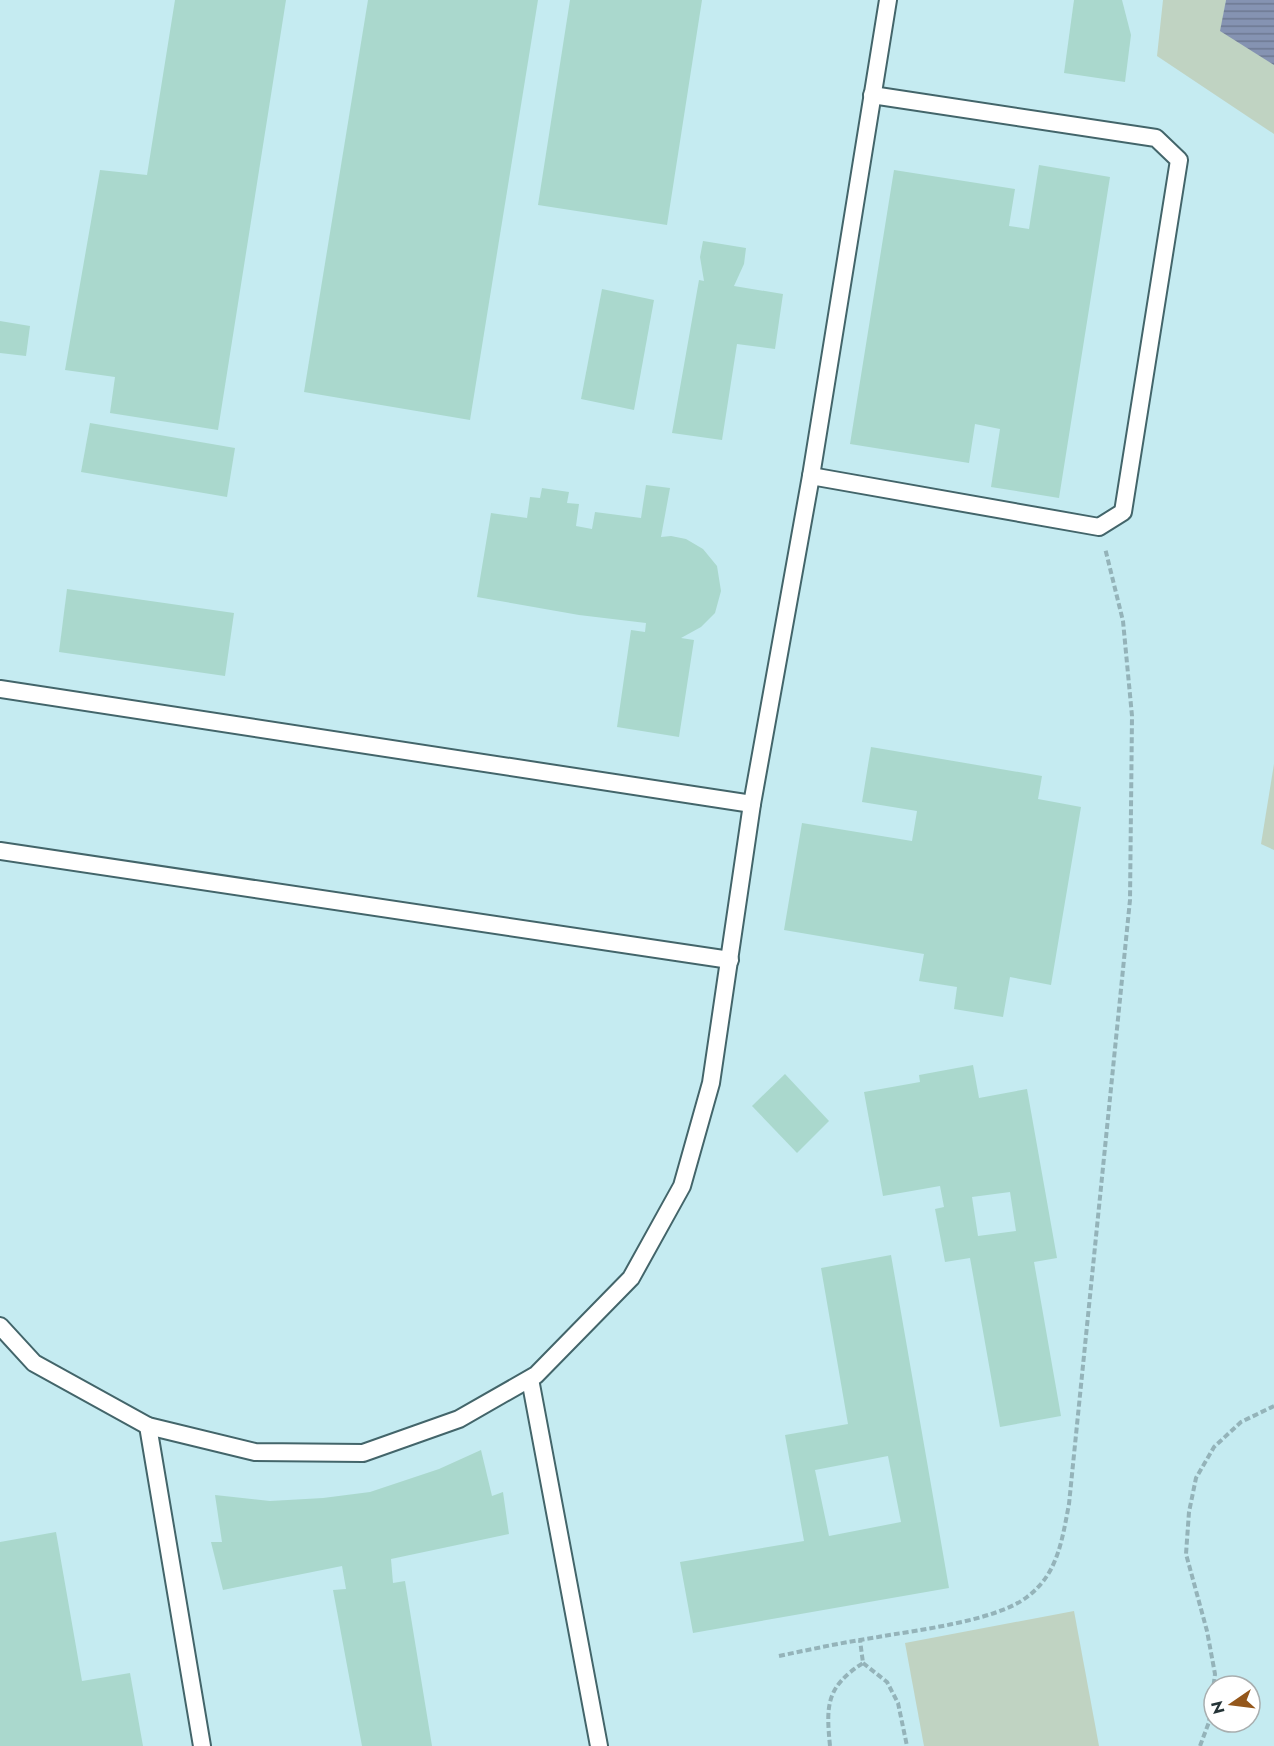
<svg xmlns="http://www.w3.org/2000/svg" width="1274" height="1746" viewBox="0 0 1274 1746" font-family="Jost,sans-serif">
<defs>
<pattern id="water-rules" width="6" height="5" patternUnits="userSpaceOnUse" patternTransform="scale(1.5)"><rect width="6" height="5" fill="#8593b2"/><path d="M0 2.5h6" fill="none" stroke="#6d7992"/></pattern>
</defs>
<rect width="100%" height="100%" fill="#c5ebf1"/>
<g fill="#c0d3c2">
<polygon points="1163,0 1226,0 1221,31 1274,50 1274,134 1157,56"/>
<polygon points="1274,764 1274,850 1261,844"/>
<polygon points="1074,1611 1099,1746 924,1746 905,1643"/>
</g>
<polygon fill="url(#water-rules)" points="1226,0 1274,0 1274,65 1220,31"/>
<g fill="#aad8cd" fill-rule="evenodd">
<polygon points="175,0 286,0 218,430 110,413 115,377 65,370 100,170 147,175"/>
<polygon points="368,0 538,0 470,420 304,392"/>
<polygon points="570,0 702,0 667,225 538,205"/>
<polygon points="1074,0 1122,0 1131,35 1125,82 1064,73"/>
<polygon points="1039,165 1110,177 1059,498 991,487 1000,429 975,424 969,463 850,444 894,170 1015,189 1009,226 1029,229"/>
<polygon points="703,241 746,248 744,264 734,286 783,294 775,349 737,344 722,440 672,433 699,280 704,281 700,257"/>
<polygon points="602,289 654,300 634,410 581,399"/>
<polygon points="0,321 30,326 26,356 0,353"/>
<polygon points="90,423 235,448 227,497 81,472"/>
<polygon points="646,485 670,488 661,537 671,536 686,539 703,549 717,566 721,591 715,613 701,627 681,638 694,640 679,737 617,727 631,630 645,632 646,623 579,615 477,597 491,513 527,518 530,497 540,498 542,488 569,492 567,503 579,504 576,526 592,529 595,512 641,518"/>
<polygon points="67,589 234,613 225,676 59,652"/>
<polygon points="871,747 1042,776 1038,799 1081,807 1051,985 1010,977 1003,1017 954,1009 957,987 919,981 924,954 784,930 802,823 912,841 917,811 862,802"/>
<path d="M973,1065l6,33 48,-9 30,169 -23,4 27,154 -61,11 -30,-169 -25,4 -10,-53 9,-2 -4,-21 -57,10 -19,-104 56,-10 -1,-7zM1010,1192l6,39 -38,5 -6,-39z"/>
<polygon points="785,1074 829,1121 797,1153 752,1106"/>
<path d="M891,1255l58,333 -256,45 -13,-71 124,-21 -19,-106 63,-11 -27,-156zM888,1456l13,66 -72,14 -14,-66z"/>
<polygon points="481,1450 492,1496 503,1492 509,1534 391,1559 393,1583 405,1581 432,1746 362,1746 333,1590 346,1589 342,1566 223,1590 211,1542 222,1542 215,1495 270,1501 323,1498 370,1492 439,1469"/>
<polygon points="56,1532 82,1681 130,1673 143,1746 0,1746 0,1542"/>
</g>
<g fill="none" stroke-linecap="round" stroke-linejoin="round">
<defs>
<g id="lane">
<polyline points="811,476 1099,527 1123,512 1179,160 1156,138 872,95"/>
<polyline points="0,689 752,804"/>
<polyline points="0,851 730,960"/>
<polyline points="0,1326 34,1363 148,1426 255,1452 363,1453 459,1419 536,1375 631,1278 682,1186 711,1083 752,804 811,476 888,0"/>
<polyline points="530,1379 599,1746"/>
<polyline points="148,1426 202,1746"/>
</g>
</defs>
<use href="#lane" stroke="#43656a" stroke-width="20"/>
<g stroke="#94b3b9" stroke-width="4" stroke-dasharray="6 3" stroke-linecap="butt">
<path d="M779,1656c33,-7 66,-14 99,-19 39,-7 118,-16 149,-40 31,-23 35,-57 42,-93l61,-604 2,-184 -9,-95 -18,-73"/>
<polyline points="863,1663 887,1682 898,1703 907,1746"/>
<path d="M830,1746c-4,-41 -4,-59 33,-83l-3,-23"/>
<polyline points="1200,1746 1209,1722 1215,1674 1207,1631 1186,1554 1189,1512 1196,1478 1214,1447 1241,1422 1274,1406"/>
</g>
<use href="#lane" stroke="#fff" stroke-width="16"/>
</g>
<g transform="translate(1232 1704) rotate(256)"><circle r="28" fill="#ffffff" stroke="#a8aeaf" stroke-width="1.5"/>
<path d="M0-4.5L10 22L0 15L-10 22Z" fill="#94571b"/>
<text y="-9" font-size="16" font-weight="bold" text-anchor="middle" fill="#253437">N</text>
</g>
</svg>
